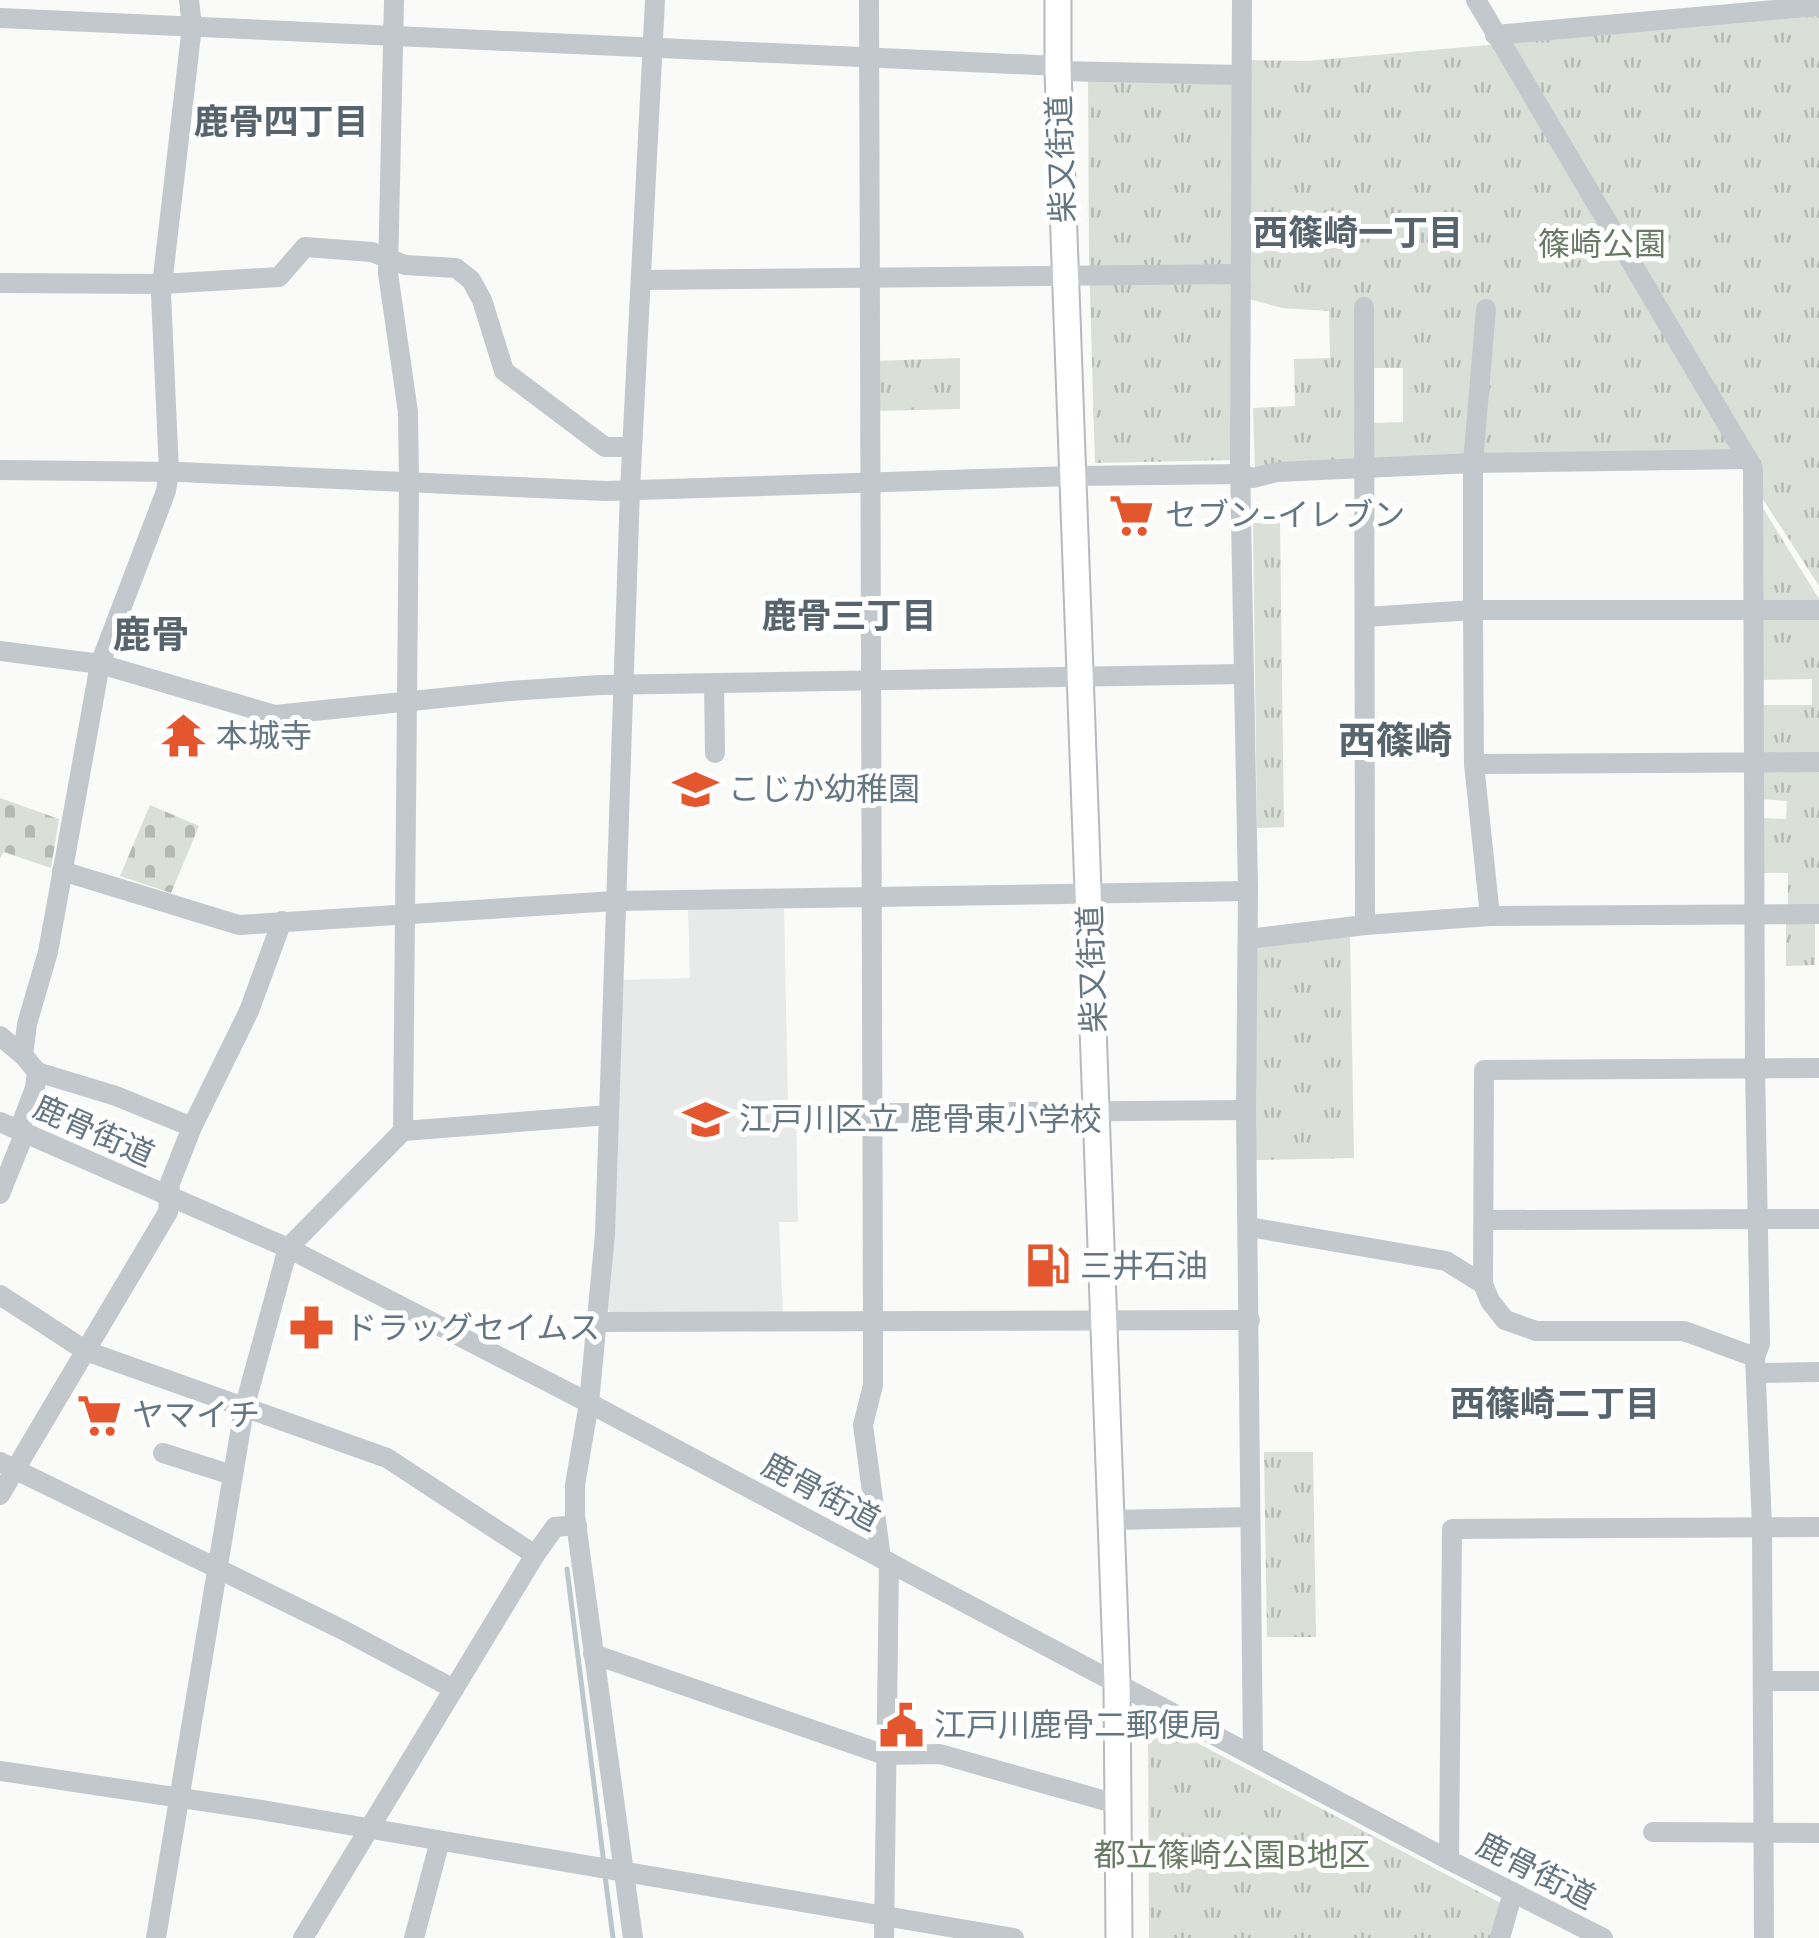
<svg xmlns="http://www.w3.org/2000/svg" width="1819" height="1938" viewBox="0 0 1819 1938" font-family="'Work Sans','Noto Sans JP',sans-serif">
<defs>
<pattern id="grass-tufts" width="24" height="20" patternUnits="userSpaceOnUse" patternTransform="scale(2.5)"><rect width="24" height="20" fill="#dadfd7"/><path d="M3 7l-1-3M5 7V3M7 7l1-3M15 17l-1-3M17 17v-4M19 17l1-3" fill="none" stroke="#b4b9b4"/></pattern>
<pattern id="cemetery-stones" width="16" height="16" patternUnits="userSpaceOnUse" patternTransform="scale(2.5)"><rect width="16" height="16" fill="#dadfd7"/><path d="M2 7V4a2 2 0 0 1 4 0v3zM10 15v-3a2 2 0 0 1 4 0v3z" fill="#b4b9b4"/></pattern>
</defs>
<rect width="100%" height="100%" fill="#fafaf8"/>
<polygon fill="#e8e9e9" points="688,909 784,909 788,1106 796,1109 798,1222 779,1222 783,1314 612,1314 607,1308 621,980 690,978"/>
<g fill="url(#grass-tufts)">
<polygon points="1819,16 1819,586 1733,453 1372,459 1372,423 1403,422 1403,368 1372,368 1372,301 1357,301 1358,460 1255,471 1253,408 1295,406 1294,359 1330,358 1329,311 1282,308 1246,298 1231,460 1095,463 1089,258 1088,81 1247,80 1247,60 1307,61"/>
<polygon points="960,358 960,409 874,411 874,361"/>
<polygon points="1758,500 1819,599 1819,909 1788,909 1788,873 1760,873 1760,818 1786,819 1787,801 1760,799 1759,705 1812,705 1812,679 1759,680"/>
<polygon points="1253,523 1280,523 1284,827 1257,828"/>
<polygon points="1786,922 1815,922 1815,965 1786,966"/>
<polygon points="1350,933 1354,1158 1256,1160 1252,939"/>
<polygon points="1264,1452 1313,1452 1316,1637 1267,1637"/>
<polygon points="1148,1717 1506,1906 1496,1938 1149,1938"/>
</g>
<g fill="url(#cemetery-stones)">
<polygon points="0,798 59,819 51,868 4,852 0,858"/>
<polygon points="150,805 199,826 171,893 120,876"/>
</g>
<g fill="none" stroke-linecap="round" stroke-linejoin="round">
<g stroke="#bbc7cb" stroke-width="5">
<polyline points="567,1569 604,1864"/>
<polyline points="605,1875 613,1938"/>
</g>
<defs>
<polyline id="major" points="1058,0 1058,71 1117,1683 1119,1938"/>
</defs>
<use href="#major" stroke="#b5babe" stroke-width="29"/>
<g stroke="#c3c8cc" stroke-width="20">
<polyline points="869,0 873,1322 873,1385 863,1425 881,1558"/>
<polyline points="1242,0 1240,463 1248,891 1246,1110 1253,1754"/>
<polyline points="1476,0 1753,468 1755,1068 1760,1344 1755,1357 1762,1527 1764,1938"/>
<polyline points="0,18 1058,66"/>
<polyline points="1495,35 1819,6"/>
<polyline points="1058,71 1242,75"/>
<polyline points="641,280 1240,274"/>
<polyline points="0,283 162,284 279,277 305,247 372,252 405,265 456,268 471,280 482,300 504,371 605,447 632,447"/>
<polyline points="1364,307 1365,925"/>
<polyline points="1486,309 1473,463 1473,610 1474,764 1490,916"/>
<polyline points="0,470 180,472 606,491 1074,476 1241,474 1253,478 1277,472 1473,463 1748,459"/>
<polyline points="1366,617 1473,610 1819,610"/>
<polyline points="0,651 100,664 275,715 510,691 600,685 1242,674"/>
<polyline points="714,684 715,753"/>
<polyline points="1474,764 1819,762"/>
<polyline points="62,871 239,925 615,901 1248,891"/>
<polyline points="1248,939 1365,925 1490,916 1819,914"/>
<polyline points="0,1036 23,1055"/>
<polyline points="37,1072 116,1096 192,1127"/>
<polyline points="800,1114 1246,1110"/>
<polyline points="0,1122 288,1248 589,1403 1449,1860 1603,1938"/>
<polyline points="19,1130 35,1088 37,1072 23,1055 27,1024 48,952 100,664 166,491 169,472 161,294 192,26 189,0"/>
<polyline points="403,1131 609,1115"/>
<polyline points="0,1194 25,1132"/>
<polyline points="1484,1220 1819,1219"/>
<polyline points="1249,1227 1446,1261 1483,1284 1490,1301 1505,1320 1536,1331 1684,1331 1755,1357"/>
<polyline points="1483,1284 1484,1070 1819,1068"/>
<polyline points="0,1295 86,1351 387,1458 535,1555"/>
<polyline points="598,1322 1250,1320"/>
<polyline points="1757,1373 1819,1372"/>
<polyline points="163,1453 232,1475"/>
<polyline points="0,1462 343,1630 454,1689"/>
<polyline points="0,1495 168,1212 170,1183 192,1127 249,1011 282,921"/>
<polyline points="1111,1520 1250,1517"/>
<polyline points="593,1654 885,1755 940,1754 1120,1805"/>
<polyline points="1764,1681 1819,1681"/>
<polyline points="0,1771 255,1809 1014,1938"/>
<polyline points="1653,1832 1819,1833"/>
<polyline points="1449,1860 1452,1529 1819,1527"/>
<polyline points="156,1938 244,1409 288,1248 403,1131 409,485 408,412 388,273 394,0"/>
<polyline points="303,1938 535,1555 555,1527 577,1525"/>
<polyline points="414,1938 440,1841"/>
<polyline points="633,1938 575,1516 575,1485 589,1403 605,1234 630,490 655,0"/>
<polyline points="884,1938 889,1562"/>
<polyline points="1500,1938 1513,1892"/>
</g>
<use href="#major" stroke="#fff" stroke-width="25"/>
</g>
<defs>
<symbol id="supermarket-bare" viewBox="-9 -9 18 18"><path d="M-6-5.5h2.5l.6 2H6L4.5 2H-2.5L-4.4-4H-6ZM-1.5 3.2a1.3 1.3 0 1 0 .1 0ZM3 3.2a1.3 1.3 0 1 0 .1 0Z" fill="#e4572e" stroke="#fff" stroke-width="2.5" paint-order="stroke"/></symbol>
<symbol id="temple-bare" viewBox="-9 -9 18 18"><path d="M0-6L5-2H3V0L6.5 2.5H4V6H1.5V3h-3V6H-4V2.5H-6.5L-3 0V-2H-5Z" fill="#e4572e" stroke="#fff" stroke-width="2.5" paint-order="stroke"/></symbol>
<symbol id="school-bare" viewBox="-9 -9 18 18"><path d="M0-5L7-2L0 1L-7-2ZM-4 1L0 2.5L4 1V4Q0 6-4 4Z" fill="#e4572e" stroke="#fff" stroke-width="2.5" paint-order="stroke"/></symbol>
<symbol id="fuel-bare" viewBox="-9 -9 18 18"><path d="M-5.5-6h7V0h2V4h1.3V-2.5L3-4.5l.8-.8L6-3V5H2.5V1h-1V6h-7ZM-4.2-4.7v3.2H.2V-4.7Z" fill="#e4572e" stroke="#fff" stroke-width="2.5" paint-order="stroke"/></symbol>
<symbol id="pharmacy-bare" viewBox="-9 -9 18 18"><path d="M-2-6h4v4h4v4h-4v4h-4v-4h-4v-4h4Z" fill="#e4572e" stroke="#fff" stroke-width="2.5" paint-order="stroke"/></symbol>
<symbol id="civic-bare" viewBox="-9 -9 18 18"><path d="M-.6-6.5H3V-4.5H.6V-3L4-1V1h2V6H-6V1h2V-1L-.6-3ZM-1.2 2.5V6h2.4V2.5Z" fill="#e4572e" stroke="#fff" stroke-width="2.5" paint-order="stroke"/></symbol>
</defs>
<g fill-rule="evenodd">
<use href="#supermarket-bare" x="1100" y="484" width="63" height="63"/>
<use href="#temple-bare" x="152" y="704" width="63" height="63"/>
<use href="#school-bare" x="664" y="758" width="63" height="63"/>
<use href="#school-bare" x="674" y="1088" width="63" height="63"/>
<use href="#fuel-bare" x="1016" y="1234" width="63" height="63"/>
<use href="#pharmacy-bare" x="280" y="1296" width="63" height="63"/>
<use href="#supermarket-bare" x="68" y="1384" width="63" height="63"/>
<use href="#civic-bare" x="870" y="1694" width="63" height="63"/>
</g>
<g text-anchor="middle" stroke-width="10" stroke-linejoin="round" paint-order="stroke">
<g font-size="32" fill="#657683" stroke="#fff">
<text transform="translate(1061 159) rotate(-92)" y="11">柴又街道</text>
<text transform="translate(1092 969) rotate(-92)" y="11">柴又街道</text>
<text transform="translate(94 1131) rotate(24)" y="11">鹿骨街道</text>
<text transform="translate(821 1492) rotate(28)" y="11">鹿骨街道</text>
<text transform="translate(1536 1871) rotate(27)" y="11">鹿骨街道</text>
</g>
<g font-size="32" fill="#687a64" stroke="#fff">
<text x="1602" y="255">篠崎公園</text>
<text x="1232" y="1866">都立篠崎公園B地区</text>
</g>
<g font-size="32" fill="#657683" stroke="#fff" text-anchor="start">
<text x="1165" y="526">セブン-イレブン</text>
<text x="216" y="747">本城寺</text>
<text x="728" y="800">こじか幼稚園</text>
<text x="739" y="1130">江戸川区立 鹿骨東小学校</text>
<text x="1080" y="1277">三井石油</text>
<text x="345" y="1339">ドラッグセイムス</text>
<text x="132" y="1426">ヤマイチ</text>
<text x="934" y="1736">江戸川鹿骨二郵便局</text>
</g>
<g font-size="35" font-weight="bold" fill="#57646e" stroke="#fff">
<text x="281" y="134">鹿骨四丁目</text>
<text x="1358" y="245">西篠崎一丁目</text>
<text x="849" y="628">鹿骨三丁目</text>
<text x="1555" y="1416">西篠崎二丁目</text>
</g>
<g font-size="38" font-weight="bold" fill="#57646e" stroke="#fff">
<text x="151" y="648">鹿骨</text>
<text x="1395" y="754">西篠崎</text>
</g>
</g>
</svg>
